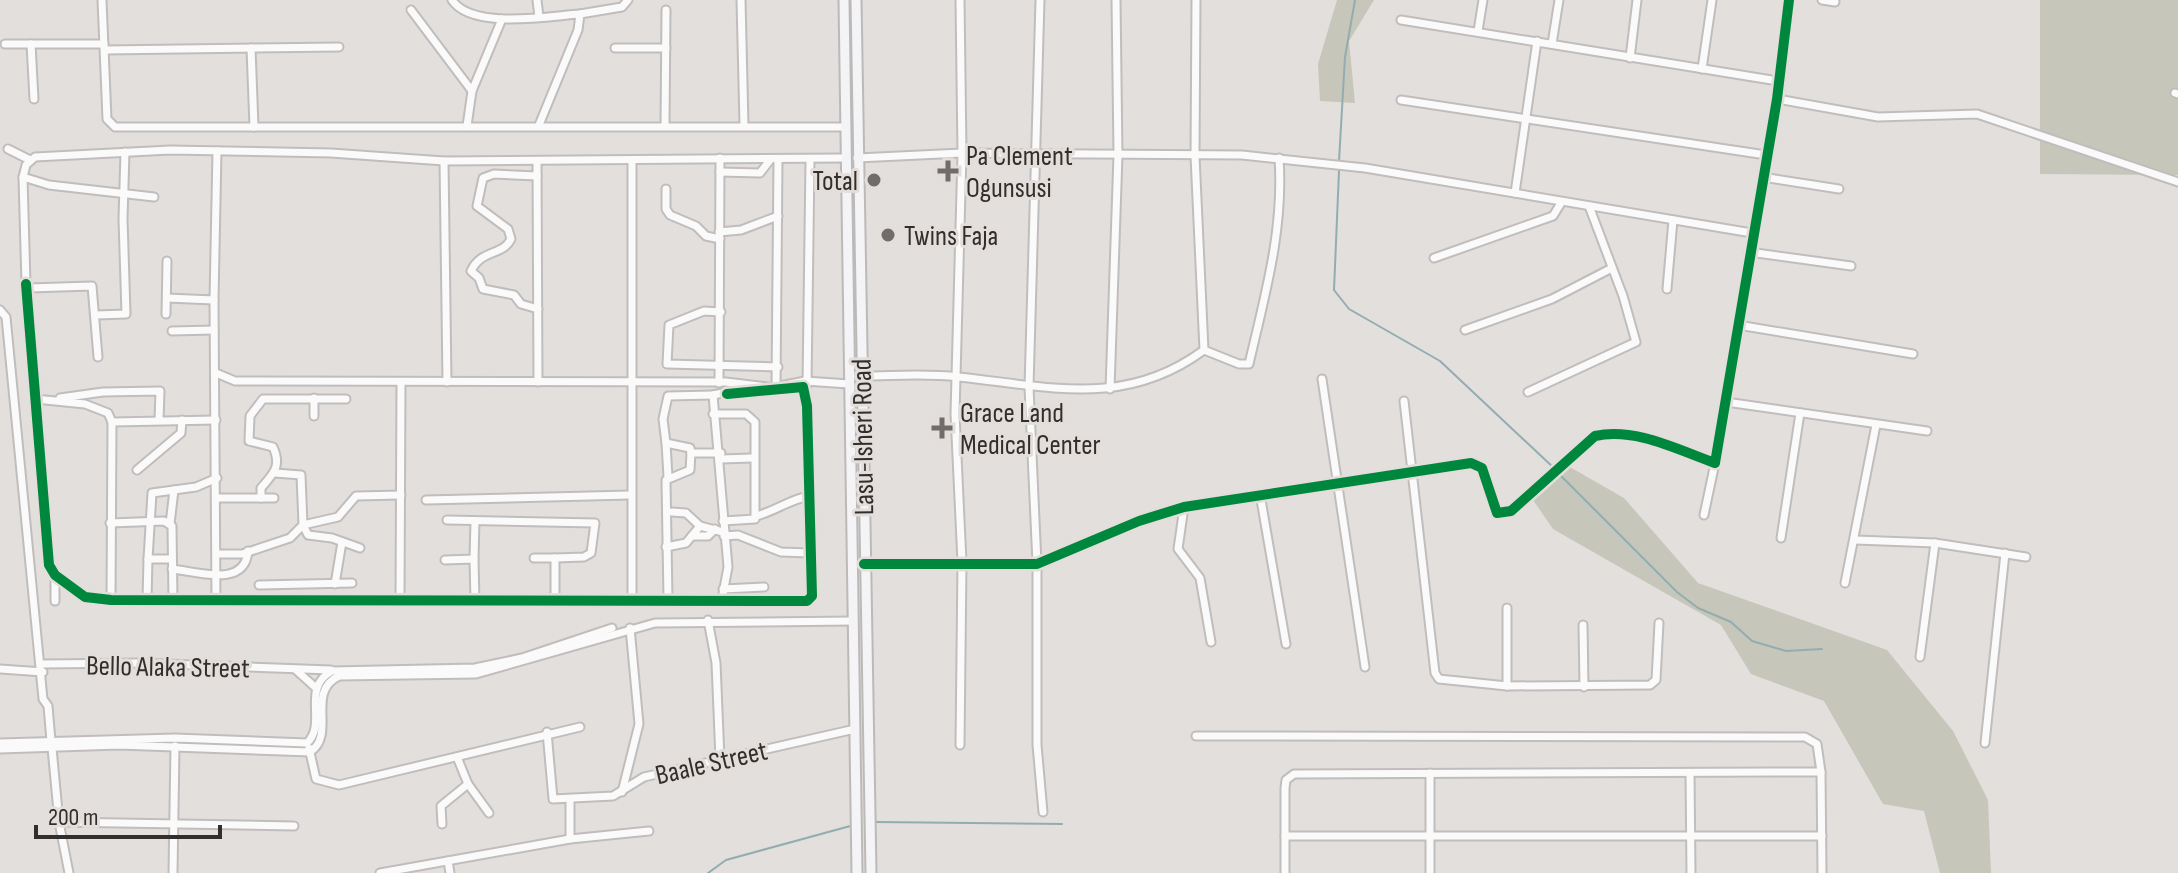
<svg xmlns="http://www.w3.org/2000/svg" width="2178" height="873" viewBox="0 0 2178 873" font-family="'Sofia Sans Condensed',sans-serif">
<rect width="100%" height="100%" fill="#e2dfdd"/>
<g fill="#c6c6ba">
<polygon points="1337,0 1374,0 1349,41 1355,103 1320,101 1318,64"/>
<polygon points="2040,0 2178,0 2178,175 2040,174"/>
<polygon points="1561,462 1624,498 1698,583 1887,650 1953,731 1988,800 1991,873 1940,873 1924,811 1883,804 1824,701 1751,674 1721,625 1553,529 1531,497"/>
</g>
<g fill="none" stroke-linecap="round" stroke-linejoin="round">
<g stroke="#92adb0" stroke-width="2">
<polyline points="1339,161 1345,57 1355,0"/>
<polyline points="1339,171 1334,290 1349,309 1440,361 1555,469"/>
<polyline points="1559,474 1677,592 1698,608 1731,622 1752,641 1786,651 1822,649"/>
<polyline points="876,822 1062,824"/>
<polyline points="708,873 726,860 854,825"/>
</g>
<defs>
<g id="minor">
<polyline points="102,0 107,119 115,127 845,127"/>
<path d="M452,0c20,30 96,16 128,14"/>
<polyline points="537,0 539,17"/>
<polyline points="741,0 744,125"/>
<polyline points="960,0 962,153 955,414 962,562 960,745"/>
<polyline points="1040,0 1029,387 1037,564 1037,745 1043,812"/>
<polyline points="1822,0 1835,2"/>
<polyline points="411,10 472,91"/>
<polyline points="1401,20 1778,81"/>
<polyline points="1478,31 1483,0"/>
<polyline points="5,44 104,44"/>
<polyline points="31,44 34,99"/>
<polyline points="1552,44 1559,0"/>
<polyline points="251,48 254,127"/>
<polyline points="615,48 666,48"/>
<polyline points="105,50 339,47"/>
<polyline points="1630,58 1637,0"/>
<polyline points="1702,69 1712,0"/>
<polyline points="2175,93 2178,94"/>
<polyline points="1777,99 1878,117 1977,114 2178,182"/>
<polyline points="1401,100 1766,155"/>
<polyline points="539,125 578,30 580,14 622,7 628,0"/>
<polyline points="665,125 666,10"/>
<polyline points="467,126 472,91 502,19"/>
<polyline points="8,149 30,160"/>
<polyline points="857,158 962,153 1242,155 1365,168 1752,233"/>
<polyline points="632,160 632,602"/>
<polyline points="444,161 447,382"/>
<polyline points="537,161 538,382"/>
<polyline points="720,172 760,173 770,160"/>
<path d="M537,176l-43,-2 -11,4 -6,28 31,23 3,10c-8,17 -30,10 -40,32l8,7 4,11 31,6 7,9 17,5"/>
<polyline points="23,177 49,185 154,197"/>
<polyline points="1762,177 1839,189"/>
<polyline points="666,189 666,209 670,215 696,226 706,236 720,239"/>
<polyline points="1515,193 1537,41"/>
<polyline points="719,232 741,230 778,216"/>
<polyline points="1749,252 1851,266"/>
<polyline points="1434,258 1553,216 1561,203"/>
<polyline points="26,284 49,565 55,575 85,597 111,600 807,601 812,596 807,406 803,387 727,394"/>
<polyline points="1667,289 1673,220"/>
<polyline points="167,298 214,300"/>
<polyline points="0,310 6,317 43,699 48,706 51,741"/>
<polyline points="721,312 704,311 669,325 667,364 778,367"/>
<polyline points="166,314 167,261"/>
<polyline points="96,315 126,314 123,219 125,152"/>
<polyline points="1738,325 1913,354"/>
<polyline points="1465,330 1552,299 1612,268"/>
<polyline points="172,331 214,330"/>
<path d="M1204,350l35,14h10c16,-69 35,-135 30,-206"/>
<polyline points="98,357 92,286 29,288 26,284 23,177 26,165 35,157 170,150 331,153 444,161 845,158"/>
<polyline points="216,373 235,381 726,382 768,387"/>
<path d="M861,376c32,0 65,-3 97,1 91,9 166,32 246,-27l-9,-194 1,-156"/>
<polyline points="1322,379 1365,667"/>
<polyline points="719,383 720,158"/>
<polyline points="807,385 810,160"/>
<polyline points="780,386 805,381 849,384"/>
<polyline points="776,387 778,160"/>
<polyline points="1110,389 1118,155 1116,0"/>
<polyline points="1528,392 1636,342 1623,296 1589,206"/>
<polyline points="60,398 103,392 160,391 159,420"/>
<polyline points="314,398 314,416"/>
<polyline points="35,399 85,404 108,413 112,422 216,420"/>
<polyline points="1404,401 1435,673 1439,679 1507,686 1650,685 1656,680 1659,623"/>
<polyline points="1726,402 1927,431"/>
<polyline points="713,414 746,414 755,422 755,519 723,521"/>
<polyline points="666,443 668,477"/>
<polyline points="691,453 690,448 666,443 663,419 668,396 713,395"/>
<polyline points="721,459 752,458"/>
<polyline points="137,470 181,433 182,420"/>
<polyline points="275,473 301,475 303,525 308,535 332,538 360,548"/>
<polyline points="1260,494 1286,644"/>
<polyline points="218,498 274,498"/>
<path d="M261,498v-10c12,-14 21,-21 12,-41l-24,-6 1,-25 13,-17h83"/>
<polyline points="426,500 630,495"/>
<polyline points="1184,507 1178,549 1200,578 1211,642"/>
<polyline points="672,512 686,513 700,526"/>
<polyline points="1704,515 1715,463"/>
<path d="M756,516c20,-5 32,-16 53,-20"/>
<polyline points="447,520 595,523 591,553 584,557 555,558"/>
<polyline points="110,523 164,521 172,526 173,601"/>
<polyline points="170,524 174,490"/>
<polyline points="692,536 708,536 715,529"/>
<polyline points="724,536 738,535 781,552 809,553"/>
<polyline points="1781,538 1800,413"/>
<polyline points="1856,540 1935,543 2026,557"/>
<polyline points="666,547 686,543 700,526 723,532"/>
<polyline points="217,554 242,554 290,538 303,525 338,517 356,496 401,495"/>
<polyline points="534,558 555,558 555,600"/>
<polyline points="148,559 152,493 196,487 217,478"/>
<polyline points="474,559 475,521"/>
<polyline points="445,560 474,559 475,601"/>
<path d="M864,564h173l102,-43 45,-14 287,-44 11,5 15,45 14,-2 84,-75c40,-9 83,14 120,27l62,-364 12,-99"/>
<path d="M172,569c27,3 73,19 76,-18"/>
<polyline points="1845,583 1876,425"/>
<polyline points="335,584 342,542"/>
<polyline points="259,585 352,583"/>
<polyline points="723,589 764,587"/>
<polyline points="722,599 728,567 713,395 727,392"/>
<polyline points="111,600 112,422"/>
<polyline points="147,600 148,559 172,559"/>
<polyline points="668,600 666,480 690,470 691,453 721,453"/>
<polyline points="55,601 55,575"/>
<polyline points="216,601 214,300 217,151"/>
<polyline points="400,601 401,382"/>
<polyline points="1507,608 1507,686"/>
<polyline points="708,620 716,663 720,759"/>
<polyline points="1583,625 1584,687"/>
<polyline points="1920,657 1935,543"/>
<polyline points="42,664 138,663 331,670"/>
<polyline points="0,669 43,672"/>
<polyline points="296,670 316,688"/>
<polyline points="547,732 553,799 613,796 644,777 855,729"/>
<polyline points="1196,736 1805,737 1817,744 1821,772"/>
<path d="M0,743l175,-5 132,5c21,-20 -7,-55 25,-72l143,-3 47,-10 90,-30"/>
<polyline points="1985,743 2005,553"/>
<polyline points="52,748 59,822 69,873"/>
<polyline points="309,748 316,779 339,785 580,727"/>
<path d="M0,749l119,-4 191,7c27,-17 -5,-60 29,-76l137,-2 179,-51 198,-2"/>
<polyline points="1690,773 1691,873"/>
<polyline points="468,784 489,813"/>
<polyline points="622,792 639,724 630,628"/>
<polyline points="59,822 294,826"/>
<polyline points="442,824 441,806 468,784 457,757"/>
<polyline points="1285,836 1822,836"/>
<polyline points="570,839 570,801"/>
<polyline points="448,861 450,873"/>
<polyline points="173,873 175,746"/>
<polyline points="380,873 570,839 649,831"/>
<polyline points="1285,873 1285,788 1286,780 1294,774 1775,772 1821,772 1822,873"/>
<polyline points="1430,873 1430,773"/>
</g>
<g id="major">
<polyline points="844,0 857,873"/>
<polyline points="856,0 871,873"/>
</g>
</defs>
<use href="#minor" stroke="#c0bdbc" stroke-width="11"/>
<use href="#major" stroke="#bcbab9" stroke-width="13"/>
<use href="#minor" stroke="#fbfafa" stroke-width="7"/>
<use href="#major" stroke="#f4f3f6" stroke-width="9"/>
<defs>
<g id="cycleway">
<polyline points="26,284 49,565 55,575 85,597 111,600 807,601 812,596 807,406 803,387 727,394"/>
<path d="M864,564h173l102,-43 45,-14 287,-44 11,5 15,45 14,-2 84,-75c40,-9 83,14 120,27l62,-364 12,-99"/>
</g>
</defs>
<use href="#cycleway" stroke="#e4dedb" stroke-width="15"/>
<use href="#cycleway" stroke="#00873e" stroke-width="10"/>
</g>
<g fill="#6f6c6b" stroke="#e4dedb" stroke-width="3">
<path d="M944 159h8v8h8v8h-8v8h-8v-8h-8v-8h8z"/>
<circle cx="874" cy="180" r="8"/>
<circle cx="888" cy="235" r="8"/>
<path d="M938 416h8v8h8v8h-8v8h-8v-8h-8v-8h8z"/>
</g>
<g text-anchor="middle" stroke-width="6" stroke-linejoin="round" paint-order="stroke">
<g font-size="28" fill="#312e2d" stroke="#e4dedb" text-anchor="start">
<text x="966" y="165">Pa Clement<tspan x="966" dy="32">Ogunsusi</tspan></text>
<text x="858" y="190" text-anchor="end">Total</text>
<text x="904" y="245">Twins Faja</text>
<text x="960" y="422">Grace Land<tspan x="960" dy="32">Medical Center</tspan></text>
</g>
<g font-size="28" fill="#312e2d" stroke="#e4dedb">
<text transform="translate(862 437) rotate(-91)" y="10">Lasu-Isheri Road</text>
<text transform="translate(168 666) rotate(1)" y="10">Bello Alaka Street</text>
<text transform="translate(711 762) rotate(-13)" y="10">Baale Street</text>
</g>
</g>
<path d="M36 825v12h184v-12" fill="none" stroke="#312e2d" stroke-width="4"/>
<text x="48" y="825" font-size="24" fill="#312e2d" stroke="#e4dedb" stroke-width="6" paint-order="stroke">200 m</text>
</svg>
